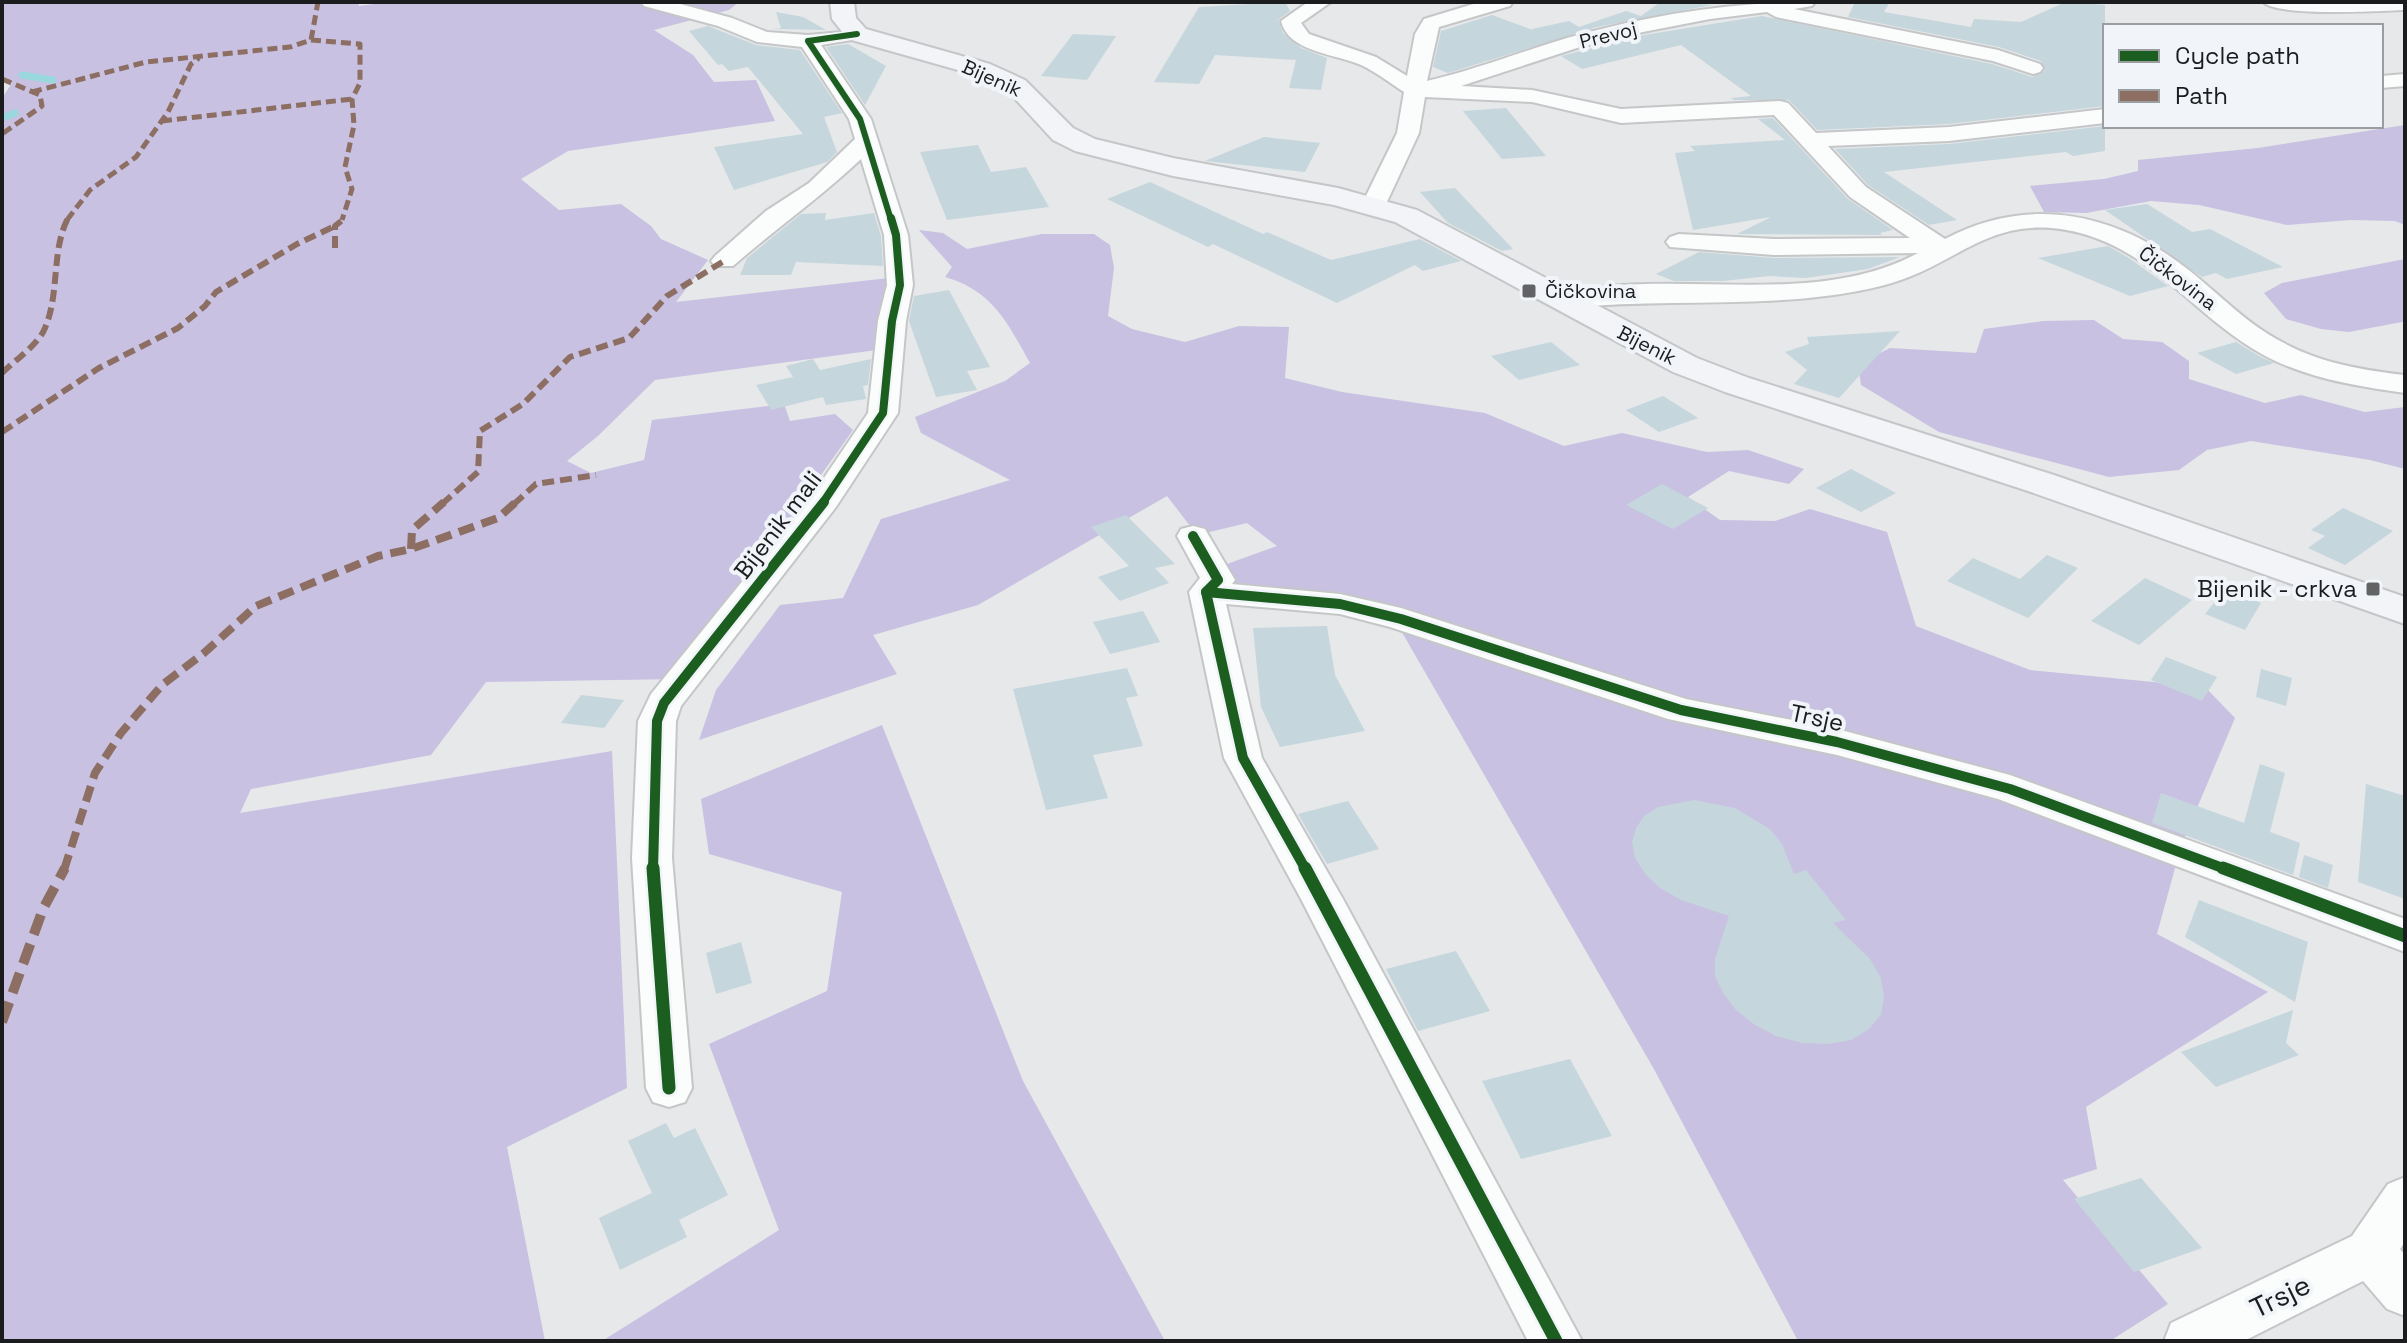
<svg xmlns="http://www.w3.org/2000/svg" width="2407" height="1343" viewBox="0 0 2407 1343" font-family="'Space Grotesk',sans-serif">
<rect width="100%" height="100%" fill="#e6e8ea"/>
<g fill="#c8c1e2">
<polygon points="2,2 358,2 359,6 389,2 739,2 729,10 654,30 693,55 714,82 756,80 775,121 568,151 521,179 559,210 621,204 651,226 661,239 708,260 676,302 898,277 884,349 655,380 598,436 567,461 591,473 644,460 652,420 784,404 790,421 835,414 853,430 676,679 486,682 431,755 251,789 240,813 612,751 627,1088 507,1147 545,1341 2,1341 2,98 12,83 2,82"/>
<polygon points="2405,125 2405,225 2395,221 2351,220 2287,225 2199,205 2151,201 2086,213 2044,212 2030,186 2104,179 2138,171 2138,160 2258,148"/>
<path d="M919,230l24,3 24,16 75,-15h52l16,11 4,23 -6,48 24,13 53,13 54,-16 50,1 -4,51 57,14 143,21 79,33 58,-13 85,19 41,-2 56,19 -15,15 -60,-13 -41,26 32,23 55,1 35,-12 77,23 29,94 114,44 175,17 30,31 -54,128 -24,88 111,58 -182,115 11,62 -34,11 105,124 -58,37h-312l-143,-270 -267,-463 -155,-17 -6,-27 50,-18 -30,-23 -50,12 -30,-39 -189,109 -105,30 24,39 -198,66 17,-50 64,-85 63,-7 38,-79 129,-39 -89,-47 -6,-16 90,-36 25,-18c-23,-41 -37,-72 -85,-86l7,-10z"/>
<polygon points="2405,259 2405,321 2402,322 2349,332 2321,329 2286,319 2264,293 2282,283"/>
<polygon points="2094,320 2123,339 2162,342 2189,361 2189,379 2265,403 2301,395 2365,412 2405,407 2405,469 2370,460 2251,441 2207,450 2179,470 2109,477 1939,432 1861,385 1858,364 1890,348 1976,353 1984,329 2044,321"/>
<polygon points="882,725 1023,1081 1165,1341 602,1341 779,1230 709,1044 827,991 842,892 709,854 701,799"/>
</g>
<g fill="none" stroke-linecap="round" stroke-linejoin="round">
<g stroke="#99d8dd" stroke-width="7">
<polyline points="22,75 53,80"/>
<polyline points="2,118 15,113"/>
</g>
</g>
<g fill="#c6d6dd">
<polygon points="1285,2 1290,11 1278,20 1283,33 1301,48 1327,58 1321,90 1289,88 1296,60 1215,55 1199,84 1154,82 1199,7"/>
<polygon points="1673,2 1712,5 1597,27 1448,73 1433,67 1441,31 1492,15 1533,30 1532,29 1569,21 1579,27 1626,11 1641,16 1659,3"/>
<polygon points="1855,2 1890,2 1884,12 1971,27 1974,19 2021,22 2066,2 2105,5 2105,106 1949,124 1817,130 1789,100 1734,100 1731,98 1751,96 1681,45 1582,69 1561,56 1644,35 1762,16 1992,64 2032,77 2045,70 2041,61 1999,47 1848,17"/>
<polygon points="776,12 803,17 826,30 773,29 781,28"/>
<polygon points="708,26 756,45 800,50 842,113 824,117 837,152 827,162 734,190 714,147 803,134 748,67 729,71 722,64 718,65 689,31"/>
<polygon points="1073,34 1116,36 1087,80 1041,76"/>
<polygon points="848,44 886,66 865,105 826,47"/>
<polygon points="1506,108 1546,156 1502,159 1463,111"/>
<polygon points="1773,118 1848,199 1893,230 1880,233 1882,235 1737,234 1771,217 1693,230 1675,153 1695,151 1690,146 1785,140 1758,119"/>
<polygon points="2105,126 2105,151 2073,156 2066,152 1884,172 1957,220 1929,225 1868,185 1835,149 1949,144"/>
<polygon points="1264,137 1320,143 1305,172 1205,161"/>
<polygon points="978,145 991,172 1026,167 1049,207 947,220 920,152"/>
<polygon points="1150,182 1263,234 1267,232 1331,260 1420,239 1461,261 1423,271 1415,265 1337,303 1213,244 1208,247 1107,199"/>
<polygon points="1455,188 1513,249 1502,251 1448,223 1420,192"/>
<polygon points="2147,204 2192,232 2210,229 2283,267 2227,279 2216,273 2202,277 2105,210"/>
<polygon points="826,213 825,220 874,213 881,236 883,266 796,262 791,275 740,275 747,258 801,214"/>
<polygon points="2108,246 2129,258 2168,286 2130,296 2038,258"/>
<polygon points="1699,252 1774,258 1900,257 1868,269 1806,278 1769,276 1723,281 1674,281 1656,274"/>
<polygon points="949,290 990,367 967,371 977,390 936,397 909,321 914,296"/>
<polygon points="1900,331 1839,398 1794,384 1807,370 1785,352 1809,344 1807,337"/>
<polygon points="1551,342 1580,365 1519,380 1491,356"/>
<polygon points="2236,342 2259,356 2274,363 2236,374 2197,353"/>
<polygon points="813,359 820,370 871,359 868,385 863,386 866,399 826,405 823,397 771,410 756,385 793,377 786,366"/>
<polygon points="1663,396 1698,418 1659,432 1626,410"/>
<polygon points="1851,469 1896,493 1861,512 1816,488"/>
<polygon points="1662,484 1708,508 1673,529 1626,505"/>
<polygon points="2343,508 2393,531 2345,565 2308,548 2325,536 2311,530"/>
<polygon points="1126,515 1175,564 1155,568 1169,583 1120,601 1098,577 1129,566 1091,527"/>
<polygon points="2047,555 2078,568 2028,618 1947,581 1973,558 2020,579"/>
<polygon points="2145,578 2192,600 2139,645 2091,621"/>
<polygon points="2226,588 2261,603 2245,630 2205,614"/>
<polygon points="1143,611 1160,642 1110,654 1093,622"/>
<polygon points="1327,626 1335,675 1365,731 1280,747 1261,707 1253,628"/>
<polygon points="2166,657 2217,677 2202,701 2151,680"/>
<polygon points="1127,668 1138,696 1126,698 1143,746 1093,755 1108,798 1046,810 1013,689"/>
<polygon points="2261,669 2292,678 2286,706 2256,697"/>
<polygon points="581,695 624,700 604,728 561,723"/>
<polygon points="2260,764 2285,773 2270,832 2300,843 2293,875 2152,823 2161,793 2244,823"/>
<polygon points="2366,784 2405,796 2405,899 2358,882"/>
<polygon points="1694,800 1735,808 1770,829 1782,844 1794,874 1806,870 1846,920 1833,923 1870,959 1881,978 1884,997 1881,1015 1869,1029 1851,1040 1828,1044 1802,1043 1776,1036 1755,1025 1736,1010 1723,993 1715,976 1715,959 1729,916 1681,900 1660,888 1645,874 1635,858 1632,842 1636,828 1644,816 1658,807"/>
<polygon points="1348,801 1379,849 1327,864 1298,814"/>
<polygon points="2304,855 2333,865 2328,888 2299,877"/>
<polygon points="2199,900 2308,942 2295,1002 2185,937"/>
<polygon points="741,942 752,983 716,994 706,953"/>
<polygon points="1456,951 1490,1011 1418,1031 1386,969"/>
<polygon points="2293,1010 2286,1043 2299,1055 2216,1087 2181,1052"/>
<polygon points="1570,1059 1612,1136 1521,1159 1482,1081"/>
<polygon points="666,1123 674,1138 695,1128 728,1195 679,1220 687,1237 620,1270 599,1218 652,1193 628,1141"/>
<polygon points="2141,1178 2202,1248 2134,1272 2074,1199"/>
</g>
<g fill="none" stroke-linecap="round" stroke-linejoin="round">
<defs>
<g id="street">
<path d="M641,2h32l59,16 35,14 41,3 56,-5 3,4 -3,4 -43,7 50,74 37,116 5,50 -7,36 -8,92 -62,94 -155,199 -5,15 -4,137 20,230 -7,14 -16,5 -16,-5 -7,-14 -14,-230 6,-137 13,-27 162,-200 55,-81 10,-92 9,-36 -3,-50 -23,-76c-41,39 -86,70 -128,107h-18l-4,-5 4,-5 51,-45 43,-28 46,-44 -6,-20 -47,-72 -45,-5 -39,-16 -74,-20z"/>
<path d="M1308,2h23l-30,21 8,11 67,23 31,19 8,-42 9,-15 56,-17h33l-3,4 -71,21 -12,54c48,-11 93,-29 140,-43 82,-23 163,-36 248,-36l-3,4 -18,3 204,41 42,14 3,4 -3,4 -7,2 -40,-13 -217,-44 -9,-5 -57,7 -67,13 -63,15 -119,39 71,4 89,19 159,-8 8,2 28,30 133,-6 156,-18v14l-156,18 -121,5 38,41 79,52c84,-45 172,-26 245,32 30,24 57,53 92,71 38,21 80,28 123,33v18c-50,-7 -101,-15 -145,-40 -65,-37 -105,-100 -180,-120 -91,-23 -121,34 -199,53 -102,25 -210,11 -314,22l-9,-2 -4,-6 4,-6c114,-28 252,17 360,-41l-144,2 -104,-8 -4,-5 4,-5 9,-3 95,5 136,-1 -60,-41 -76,-82 -153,8 -89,-21 -107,-5 -6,36 -34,73 -3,5h-18l-3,-5 36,-73 7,-41c-14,-9 -28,-20 -43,-27 -25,-11 -73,-13 -80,-44z"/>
<path d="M2263,2h142v8c-25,1 -127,7 -142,-8z"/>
<polygon points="2405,74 2405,86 2381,88 2381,76"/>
<polygon points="1193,526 1205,529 1209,536 1235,580 1232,584 1340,594 1401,608 1686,699 1837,729 2010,775 2405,919 2405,952 1998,799 1837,755 1668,719 1390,627 1340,614 1226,604 1262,758 1343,899 1582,1341 1528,1341 1301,899 1224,758 1189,592 1200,578 1177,536 1181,529"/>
<polygon points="2405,1177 2405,1242 2400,1249 2405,1255 2405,1316 2387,1309 2363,1281 2244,1341 2164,1341 2171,1323 2352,1236 2388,1184"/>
</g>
<polygon id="secondary" points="830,2 854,2 856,18 866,29 990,64 1025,80 1073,128 1095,139 1173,158 1338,188 1417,210 1697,358 1749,378 2054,475 2405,597 2405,624 2028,491 1725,392 1673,372 1395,222 1334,205 1173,176 1075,151 1053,140 1007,90 972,74 848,39 832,19"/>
</defs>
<use href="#street" stroke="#c5c6c8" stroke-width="4"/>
<use href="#secondary" stroke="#c5c6c8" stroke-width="4"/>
<use href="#street" fill="#fbfcfc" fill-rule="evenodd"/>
<use href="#secondary" fill="#f3f4f7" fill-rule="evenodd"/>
<g stroke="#8d6e63" stroke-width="5" stroke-dasharray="10 5" stroke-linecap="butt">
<polyline points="311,40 360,44 360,83 352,99 354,125 345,167 352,189 342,220"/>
<polyline points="2,79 40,95 42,106 2,134"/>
<polyline points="32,92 146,62 290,47 311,40 318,2"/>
<polyline points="162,121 352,99"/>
<polyline points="67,220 90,190 136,157 168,112 191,64 199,58"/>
</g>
<g stroke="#8d6e63" stroke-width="6" stroke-dasharray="12 6" stroke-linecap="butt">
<polyline points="335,248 335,226 345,218"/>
<path d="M2,373c12,-12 37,-29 43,-45 15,-35 6,-77 23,-110"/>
<polyline points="2,432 99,368 178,328 205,306 216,292 297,244 335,226"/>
<polyline points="442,504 478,472 480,431 523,404 570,357 629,338 667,296 724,261"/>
<polyline points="514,504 536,484 596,475"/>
</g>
<g stroke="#8d6e63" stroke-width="8" stroke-dasharray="16 8" stroke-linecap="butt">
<polyline points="411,549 412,530 444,502"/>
<polyline points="64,870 95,773 121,733 162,685 204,653 256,606 378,556 411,549 498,518 516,502"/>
</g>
<polyline stroke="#8d6e63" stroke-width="10" stroke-dasharray="21 10" stroke-linecap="butt" points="2,1022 43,909 65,868"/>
<defs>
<polyline id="cycleway-far3" points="857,34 808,41 860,119 891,220"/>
<polyline id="cycleway-far2" points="822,504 883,413 892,321 900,285 896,235 891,218"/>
<g id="cycleway-far1">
<polyline points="1193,536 1218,580 1206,592 1243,758 1306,870"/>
<polyline points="1206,592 1340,604 1401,619 1681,710 1837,742 2010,789 2228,870"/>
<polyline points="653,870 657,721 664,703 824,502"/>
</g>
<g id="cycleway">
<polyline points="653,868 669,1088"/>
<polyline points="1305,868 1556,1341"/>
<polyline points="2223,868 2405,936"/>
</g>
</defs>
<use href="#cycleway-far3" stroke="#f1f5f9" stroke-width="9"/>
<use href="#cycleway-far2" stroke="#f1f5f9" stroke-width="12"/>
<use href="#cycleway-far1" stroke="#f1f5f9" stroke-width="15"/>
<use href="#cycleway" stroke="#f1f5f9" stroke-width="18"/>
<use href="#cycleway-far3" stroke="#1b5e20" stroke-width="6"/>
<use href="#cycleway-far2" stroke="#1b5e20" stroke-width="8"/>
<use href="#cycleway-far1" stroke="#1b5e20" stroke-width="10"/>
<use href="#cycleway" stroke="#1b5e20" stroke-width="13"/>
</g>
<g fill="#626365" stroke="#f1f5f9" stroke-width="3">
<rect x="1521" y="283" width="16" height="16" rx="4"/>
<rect x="2365" y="581" width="16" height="16" rx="4"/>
</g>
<g text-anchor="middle" stroke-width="8" stroke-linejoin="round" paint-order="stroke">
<g font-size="20" fill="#1b1c1d" stroke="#f1f5f9">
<text transform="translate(1608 35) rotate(-14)" y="7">Prevoj</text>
<text transform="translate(992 78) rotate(24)" y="7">Bijenik</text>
<text transform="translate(2178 278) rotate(37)" y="7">Čičkovina</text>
<text transform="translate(1647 345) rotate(27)" y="7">Bijenik</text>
</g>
<g font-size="20" fill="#1b1c1d" stroke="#f1f5f9" text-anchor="start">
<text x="1545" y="298">Čičkovina</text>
</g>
<g font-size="24" fill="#1b1c1d" stroke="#f1f5f9">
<text transform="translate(778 525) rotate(-53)" y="8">Bijenik mali</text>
<text transform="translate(1817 718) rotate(12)" y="8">Trsje</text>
</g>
<g font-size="24" fill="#1b1c1d" stroke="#f1f5f9" text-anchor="end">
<text x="2357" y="597">Bijenik - crkva</text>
</g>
<g font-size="28" fill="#1b1c1d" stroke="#f1f5f9">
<text transform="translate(2280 1296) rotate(-26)" y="10">Trsje</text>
</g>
</g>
<rect width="2407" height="1343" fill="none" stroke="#1b1c1d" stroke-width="8"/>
<rect x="2103" y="24" width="280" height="104" fill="#f1f5f9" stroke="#9b9ea1" stroke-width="2"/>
<rect x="2119" y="50" width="40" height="12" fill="#1b5e20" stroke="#9b9ea1" stroke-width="2"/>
<text x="2175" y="64" font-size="24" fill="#1b1c1d">Cycle path</text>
<rect x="2119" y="90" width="40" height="12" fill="#8d6e63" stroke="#9b9ea1" stroke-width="2"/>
<text x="2175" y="104" font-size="24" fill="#1b1c1d">Path</text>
</svg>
